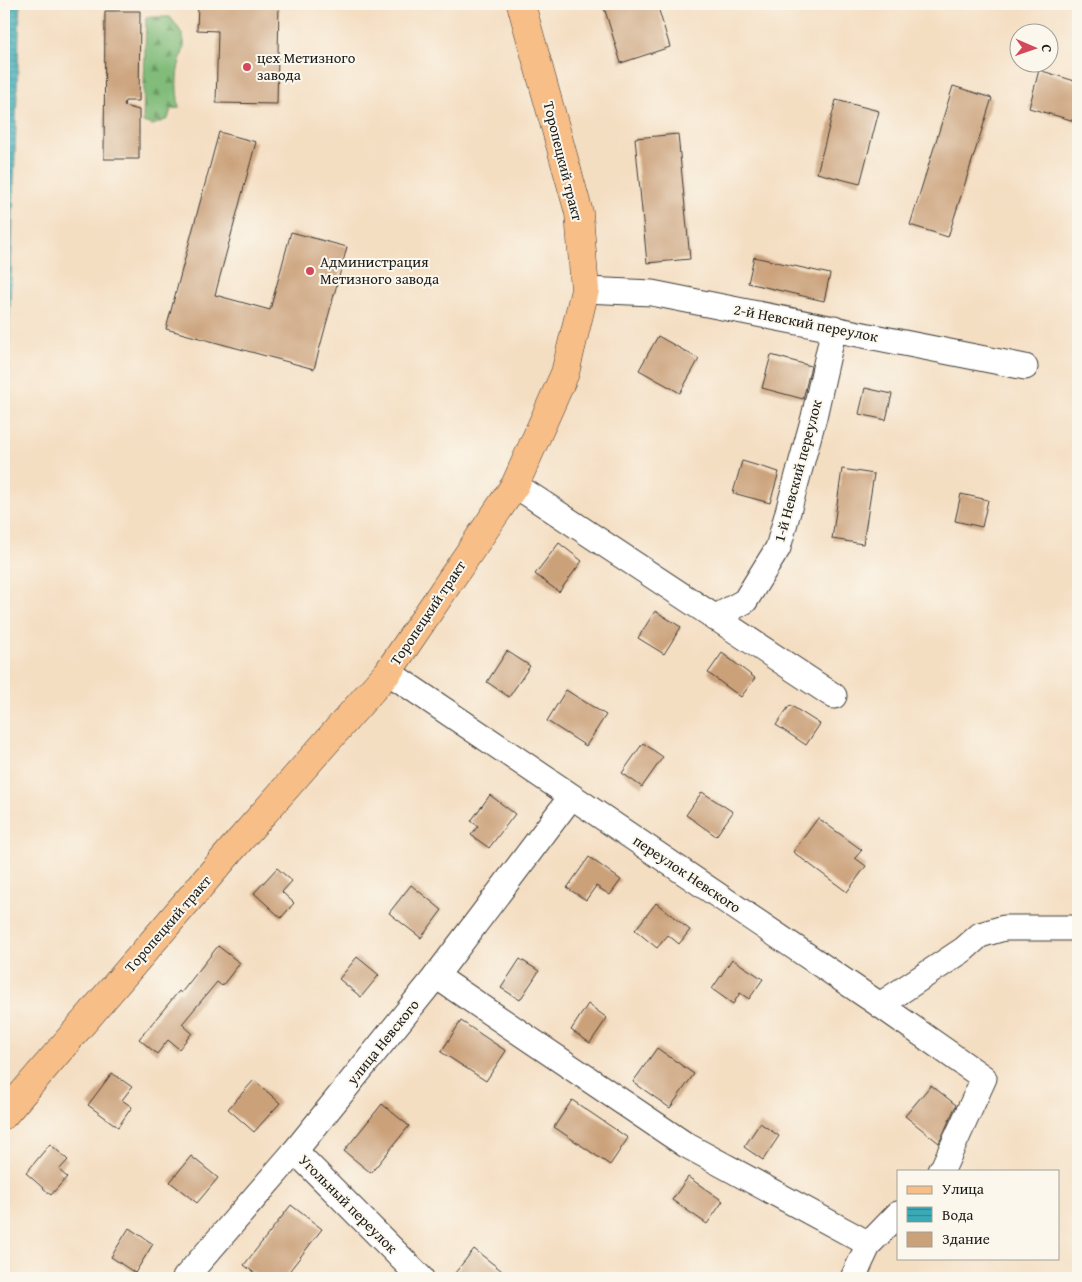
<svg xmlns="http://www.w3.org/2000/svg" width="1082" height="1282" viewBox="0 0 1082 1282" font-family="'Gentium Book Plus',serif">
<defs>
<pattern id="forest-firs" width="22" height="20" patternUnits="userSpaceOnUse" patternTransform="scale(1.25)"><rect width="22" height="20" fill="#81bc7a"/><path d="M5 1l3.5 6h-7zM16 11l3.5 6h-7z" fill="#699863"/></pattern>
<pattern id="water-rules" width="6" height="5" patternUnits="userSpaceOnUse" patternTransform="scale(1.25)"><rect width="6" height="5" fill="#3aabb6"/><path d="M0 2.5h6" fill="none" stroke="#308a93"/></pattern>
</defs>
<rect width="100%" height="100%" fill="#fbf7ec"/>
<filter id="ink" filterUnits="userSpaceOnUse"><feTurbulence type="fractalNoise" baseFrequency=".02" numOctaves="2"/><feDisplacementMap in="SourceGraphic" scale="10" xChannelSelector="R" yChannelSelector="G"/><feConvolveMatrix kernelMatrix="1 2 1 2 8 2 1 2 1" color-interpolation-filters="sRGB"/></filter>
<filter id="wash" filterUnits="userSpaceOnUse"><feTurbulence type="fractalNoise" baseFrequency=".0096" numOctaves="4" result="noise"/><feDisplacementMap in="SourceGraphic" scale="20" xChannelSelector="R" yChannelSelector="G"/><feGaussianBlur stdDeviation="1.12" result="paint"/><feColorMatrix in="noise" values="0 0 0 0 0 0 0 0 0 0 0 0 0 0 0 0 0 1.4 0 .05"/><feComposite in="paint" operator="in"/></filter>
<g filter="url(#wash)">
<rect width="100%" height="100%" fill="#f4dec2"/>
<path fill="url(#forest-firs)" stroke="#4e6c4b" d="M146,17h24c25,30 10,29 7,60 -1,10 1,21 2,31l-8,1 -3,10 -15,6 -10,-3z"/>
<polygon fill="url(#water-rules)" stroke="#2b6469" points="4,4 20,4 4,486"/>
<g id="blocks">
<g fill="#cba17a">
<polygon points="198,4 279,4 277,104 216,103 218,31 197,30"/>
<polygon points="603,4 657,4 670,47 621,63"/>
<polygon points="105,11 140,11 139,101 125,101 124,106 139,110 139,159 104,159"/>
<polygon points="1039,70 1078,82 1078,122 1029,108"/>
<polygon points="953,86 992,98 948,237 910,225"/>
<polygon points="836,100 879,111 860,184 817,173"/>
<polygon points="219,132 256,142 215,295 270,310 291,232 347,247 314,369 166,329"/>
<polygon points="678,134 690,259 647,263 635,138"/>
<polygon points="754,257 830,274 824,301 748,283"/>
<polygon points="658,336 699,359 680,393 639,370"/>
<polygon points="771,355 811,366 803,399 762,388"/>
<polygon points="865,388 892,394 886,420 859,414"/>
<polygon points="742,461 779,472 770,503 733,493"/>
<polygon points="842,469 874,474 863,544 832,539"/>
<polygon points="961,494 988,500 982,527 955,521"/>
<polygon points="559,543 582,561 559,592 535,574"/>
<polygon points="655,611 681,627 664,654 638,638"/>
<polygon points="507,651 530,666 509,697 487,682"/>
<polygon points="722,653 755,678 741,697 708,673"/>
<polygon points="566,690 606,715 586,746 547,721"/>
<polygon points="790,705 820,724 806,745 776,725"/>
<polygon points="643,743 663,757 642,787 622,773"/>
<polygon points="702,792 733,812 716,836 686,815"/>
<polygon points="490,795 515,814 489,848 471,835 478,826 471,821"/>
<polygon points="818,818 862,850 855,858 866,866 847,892 793,852"/>
<polygon points="589,857 621,880 610,895 596,886 586,900 567,888"/>
<polygon points="277,868 292,881 282,892 294,903 281,918 254,893"/>
<polygon points="411,885 442,910 421,938 389,913"/>
<polygon points="656,903 690,930 679,944 668,935 657,948 635,930"/>
<polygon points="218,946 240,963 222,986 217,982 182,1024 192,1033 179,1049 168,1040 157,1054 139,1039 179,991 181,993"/>
<polygon points="357,957 379,975 361,997 339,979"/>
<polygon points="520,959 539,971 520,1000 501,988"/>
<polygon points="732,959 763,979 749,999 740,993 733,1004 712,989"/>
<polygon points="588,1004 607,1018 590,1043 571,1030"/>
<polygon points="461,1021 506,1051 486,1081 441,1052"/>
<polygon points="657,1048 694,1074 670,1108 633,1082"/>
<polygon points="112,1073 132,1087 122,1100 132,1107 118,1127 88,1105"/>
<polygon points="254,1080 280,1103 254,1132 228,1109"/>
<polygon points="931,1085 956,1105 939,1143 905,1116"/>
<polygon points="572,1100 628,1138 610,1165 554,1127"/>
<polygon points="382,1104 409,1126 371,1173 344,1151"/>
<polygon points="760,1123 779,1136 763,1160 744,1147"/>
<polygon points="50,1144 68,1160 59,1170 67,1177 51,1195 26,1173"/>
<polygon points="191,1156 218,1178 197,1203 170,1182"/>
<polygon points="688,1177 723,1201 707,1224 672,1200"/>
<polygon points="291,1205 322,1229 284,1278 261,1278 244,1265"/>
<polygon points="129,1228 153,1244 135,1273 111,1257"/>
<polygon points="474,1249 511,1278 451,1278"/>
</g>
</g>
</g>
<g filter="url(#ink)">
<use href="#blocks" fill-opacity="0" stroke="#3c3935" stroke-width="1"/>
<g fill="none" stroke-linecap="round" stroke-linejoin="round">
<defs>
<g id="minor">
<polyline points="585,290 652,293 1025,367"/>
<polyline points="515,485 834,696"/>
<polyline points="714,618 745,601 778,548 814,417 834,328"/>
<polyline points="388,672 880,1005 984,1078 943,1168 940,1171"/>
<polyline points="436,976 686,1145 869,1244"/>
<polyline points="880,1005 963,950 980,935 1004,928 1078,928"/>
<polyline points="295,1151 421,1278"/>
<polyline points="185,1278 295,1151 436,976 571,797"/>
<polyline points="853,1278 869,1244 898,1214"/>
</g>
<polyline id="major" points="4,1115 233,848 388,672 515,485 565,373 585,290 579,213 521,4"/>
</defs>
<use href="#minor" stroke="#3c3935" stroke-width="27"/>
<use href="#major" stroke="#3c3935" stroke-width="29"/>
<use href="#minor" stroke="#fff" stroke-width="25"/>
<use href="#major" stroke="#f7be88" stroke-width="28"/>
</g>
</g>
<g fill="#d1495b" stroke="#fbf7ec" stroke-width="2">
<circle cx="247" cy="67" r="5"/>
<circle cx="310" cy="271" r="5"/>
</g>
<g text-anchor="middle" stroke-width="4" stroke-linejoin="round" paint-order="stroke">
<g font-size="15" fill="#1c1c1c" stroke="#fbf7ec" text-anchor="start">
<text x="257" y="63">цех Метизного<tspan x="257" dy="17">завода</tspan></text>
<text x="320" y="267">Администрация<tspan x="320" dy="17">Метизного завода</tspan></text>
</g>
<g font-size="15" fill="#1c1c1c" stroke="#fbf7ec">
<text transform="translate(563 161) rotate(76)" y="5">Торопецкий тракт</text>
<text transform="translate(806 323) rotate(11)" y="5">2-й Невский переулок</text>
<text transform="translate(798 471) rotate(-75)" y="5">1-й Невский переулок</text>
<text transform="translate(428 613) rotate(-56)" y="5">Торопецкий тракт</text>
<text transform="translate(687 874) rotate(34)" y="5">переулок Невского</text>
<text transform="translate(168 924) rotate(-49)" y="5">Торопецкий тракт</text>
<text transform="translate(383 1042) rotate(-51)" y="5">улица Невского</text>
<text transform="translate(348 1204) rotate(45)" y="5">Угольный переулок</text>
</g>
</g>
<rect width="1082" height="1282" fill="none" stroke="#fbf7ec" stroke-width="20"/>
<rect x="897" y="1170" width="162" height="90" fill="#fbf7ec" stroke="#a29f99"/>
<rect x="907" y="1186" width="25" height="8" fill="#f7be88" stroke="#a29f99"/>
<text x="942" y="1194" font-size="15" fill="#1c1c1c">Улица</text>
<rect x="907" y="1207" width="25" height="15" fill="url(#water-rules)" stroke="#a29f99"/>
<text x="942" y="1220" font-size="15" fill="#1c1c1c">Вода</text>
<rect x="907" y="1232" width="25" height="15" fill="#cba17a" stroke="#a29f99"/>
<text x="942" y="1244" font-size="15" fill="#1c1c1c">Здание</text>
<g transform="translate(1034 48) rotate(92)"><circle r="24" fill="#fbf7ec" stroke="#a29f99"/>
<path d="M0-4L9 19L0 12L-9 19Z" fill="#d1495b"/>
<text y="-8" font-size="14" font-weight="bold" text-anchor="middle" fill="#1c1c1c">С</text>
</g>
</svg>
